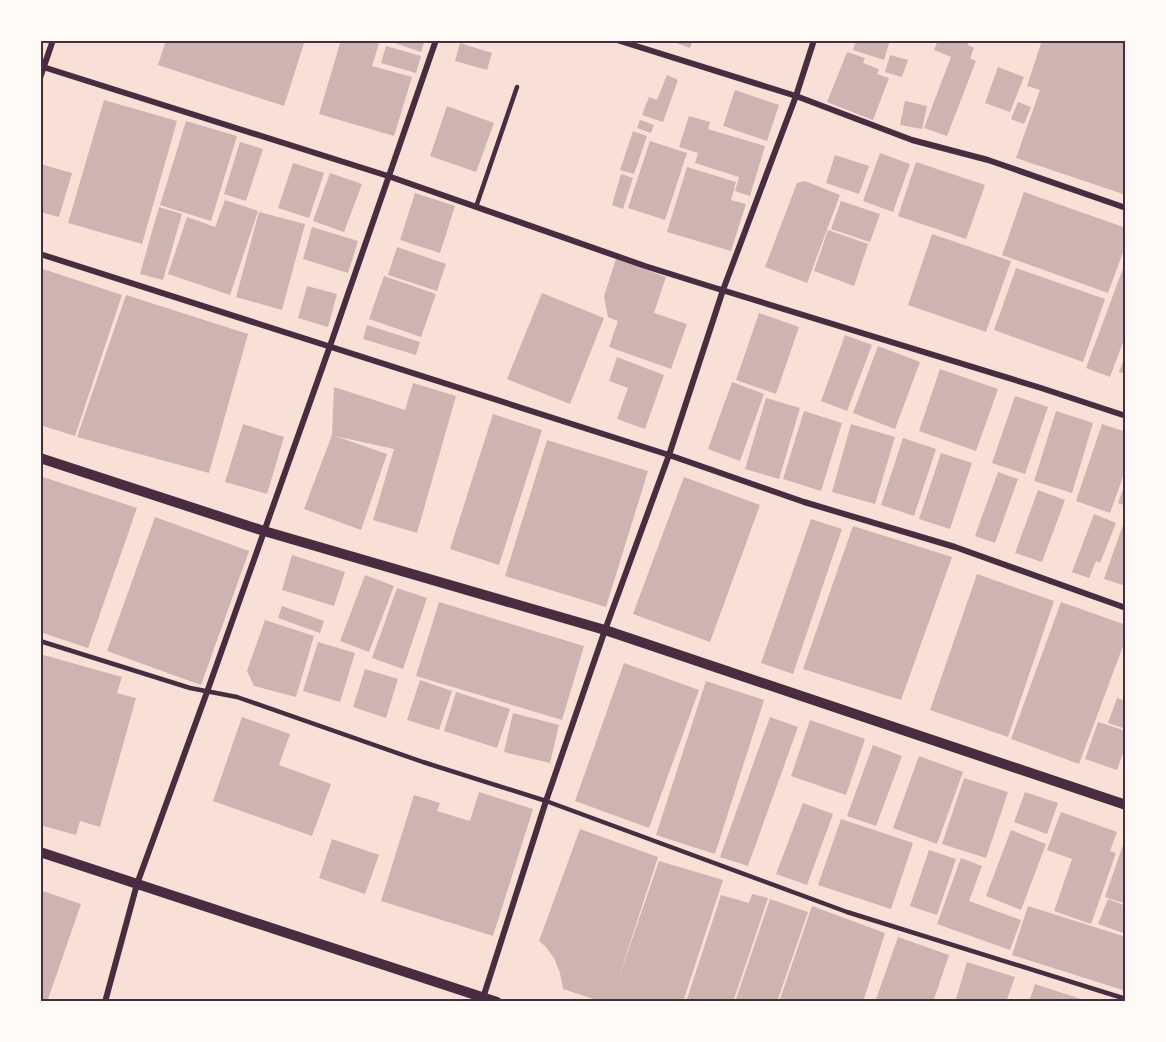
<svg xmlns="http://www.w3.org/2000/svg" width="1166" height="1042" viewBox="0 0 1166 1042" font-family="'Noto Sans',sans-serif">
<rect width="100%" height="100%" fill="#f7e1d7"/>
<g fill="#ccb4b1">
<polygon points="166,40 305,40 284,106 158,65"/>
<polygon points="341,40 380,40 372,66 412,77 394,136 319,114"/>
<polygon points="386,40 425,40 421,52"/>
<polygon points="668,40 693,40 690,48"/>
<polygon points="856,40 890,40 884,60 853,50"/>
<polygon points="938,40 969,40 968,45 974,48 970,58 976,61 947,136 924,128 951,57 934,50"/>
<polygon points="1042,40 1126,40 1126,195 1016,158 1040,90 1027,86"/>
<polygon points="460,43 492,53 487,70 455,61"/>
<polygon points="386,46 421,56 416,73 381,63"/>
<polygon points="847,52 865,58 863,63 879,69 877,74 889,78 873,120 827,102"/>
<polygon points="890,55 908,60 902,77 885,72"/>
<polygon points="998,67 1024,77 1010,112 985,103"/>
<polygon points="667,75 678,80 663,122 642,115 649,97 657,100"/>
<polygon points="735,90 779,105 767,141 723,126"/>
<polygon points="104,100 177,121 142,244 68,223"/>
<polygon points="905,101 927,106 922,129 900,125"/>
<polygon points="1018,102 1031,107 1024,124 1011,119"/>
<polygon points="447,106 494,123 476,172 430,156"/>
<polygon points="689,116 710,122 708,129 765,146 750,196 735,191 739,177 695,163 698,153 679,147"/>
<polygon points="640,120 654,125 651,133 637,128"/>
<polygon points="186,121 237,136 211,221 160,205"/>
<polygon points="633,131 647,136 634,174 620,170"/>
<polygon points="650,141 687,153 665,220 628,208"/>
<polygon points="240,142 263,149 246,201 224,194"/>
<polygon points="880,153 910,164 893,212 863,201"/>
<polygon points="835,155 869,166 859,194 826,183"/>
<polygon points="916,162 985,185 966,239 898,216"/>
<polygon points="293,163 324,173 309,218 278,208"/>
<polygon points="40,164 72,173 59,217 40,212"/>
<polygon points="687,167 736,182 731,200 746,204 731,251 667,232"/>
<polygon points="330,173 362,184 344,232 313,221"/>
<polygon points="621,174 633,178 623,209 612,205"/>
<polygon points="805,181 840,195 807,283 765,267 797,183"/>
<polygon points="1024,192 1126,228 1126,244 1108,293 1002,255"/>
<polygon points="415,193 455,206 440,253 400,240"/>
<polygon points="225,200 258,211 230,295 168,274 187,217 215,227"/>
<polygon points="841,201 880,214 870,242 831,229"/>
<polygon points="159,207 182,214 163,280 140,274"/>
<polygon points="259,212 305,224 282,310 236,297"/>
<polygon points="312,227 358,241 348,273 303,259"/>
<polygon points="828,230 868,244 854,286 814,271"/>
<polygon points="932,234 1011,261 986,332 908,305"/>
<polygon points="397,247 446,264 437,291 388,275"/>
<polygon points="616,259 666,277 654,313 687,324 671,369 609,347 618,321 608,317 604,296"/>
<polygon points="1125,263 1126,334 1110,377 1086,368"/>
<polygon points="40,268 122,295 75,436 40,425"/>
<polygon points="1016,268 1105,299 1083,362 994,330"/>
<polygon points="384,276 436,294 421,337 369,319"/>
<polygon points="307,286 337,294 328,327 298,318"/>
<polygon points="542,293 604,318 570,404 507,379"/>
<polygon points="126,295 248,334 209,473 77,437"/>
<polygon points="759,313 799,327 776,394 736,380"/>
<polygon points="367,325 420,342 416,355 363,339"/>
<polygon points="845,335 872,345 847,411 821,401"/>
<polygon points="878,346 920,362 895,429 853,413"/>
<polygon points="1126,354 1126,374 1119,372"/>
<polygon points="617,357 664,375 645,429 617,419 628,388 609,381"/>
<polygon points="940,369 998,389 976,451 919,431"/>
<polygon points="732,382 764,394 740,461 708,449"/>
<polygon points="413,383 456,396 417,533 373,520 394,449 335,436 387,454 361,530 304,509 332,435 334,387 405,410"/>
<polygon points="1015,396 1048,407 1025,474 992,463"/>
<polygon points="766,398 800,408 779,479 745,469"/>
<polygon points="804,411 842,423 821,491 783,479"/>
<polygon points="1056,411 1093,423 1072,493 1034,481"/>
<polygon points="493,414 542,430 499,565 450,549"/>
<polygon points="243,424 284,437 267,494 225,482"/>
<polygon points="851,424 895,437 875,504 832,492"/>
<polygon points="1102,424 1126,432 1126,468 1110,513 1076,501"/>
<polygon points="903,438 936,449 914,516 881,505"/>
<polygon points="547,440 648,471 606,607 505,576"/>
<polygon points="941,453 972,463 950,529 919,519"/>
<polygon points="998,472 1018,479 995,543 975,536"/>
<polygon points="40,476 137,508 88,648 40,632"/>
<polygon points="684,477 760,505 710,642 633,614"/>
<polygon points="1126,481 1126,506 1118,503"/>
<polygon points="1038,490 1065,500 1042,562 1015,553"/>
<polygon points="1094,514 1116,523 1100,563 1096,561 1089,578 1072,572"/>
<polygon points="1126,516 1126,586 1104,579"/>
<polygon points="155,517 249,551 201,685 107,651"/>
<polygon points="811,519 842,529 793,674 761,663"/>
<polygon points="853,526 952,557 901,700 803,669"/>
<polygon points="292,555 345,572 334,606 282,590"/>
<polygon points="977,574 1054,601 1008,737 930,710"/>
<polygon points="365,575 394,586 369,652 340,641"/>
<polygon points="397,588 427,598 403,669 372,658"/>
<polygon points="439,602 584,646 562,720 416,676"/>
<polygon points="1061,602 1126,625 1126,638 1079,764 1011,739"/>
<polygon points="282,606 324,621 320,633 278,618"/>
<polygon points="265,620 314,636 296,697 254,686 247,671"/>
<polygon points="318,642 355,653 340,702 303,691"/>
<polygon points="40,654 122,677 117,693 136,698 100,827 80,821 76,835 40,825"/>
<polygon points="624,663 699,690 649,828 575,801"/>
<polygon points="365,669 398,679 386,718 353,707"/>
<polygon points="420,680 452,691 439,730 407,720"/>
<polygon points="706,681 764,700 715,854 656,835"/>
<polygon points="456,692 510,709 497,748 444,731"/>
<polygon points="1117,698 1126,701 1126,729 1108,723"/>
<polygon points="513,713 559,725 550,763 504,752"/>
<polygon points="242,717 290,734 279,765 331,784 312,836 213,801"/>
<polygon points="770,717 798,727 748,866 720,857"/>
<polygon points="810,720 865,739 846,795 791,776"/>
<polygon points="1098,722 1126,731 1126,745 1117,770 1085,759"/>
<polygon points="873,745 902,756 876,826 847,816"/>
<polygon points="919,756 963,772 937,844 893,828"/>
<polygon points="964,778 1008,792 986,858 942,844"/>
<polygon points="479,792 533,809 493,936 381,901 414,795 440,803 437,811 470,821"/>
<polygon points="1025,792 1058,803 1047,834 1014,822"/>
<polygon points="803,803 833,814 807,885 776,874"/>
<polygon points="1061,812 1117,832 1110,851 1116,853 1091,924 1054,911 1072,859 1047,850"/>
<polygon points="841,819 913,843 891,909 818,885"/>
<polygon points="580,829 658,857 615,989 659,861 723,880 683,1002 603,1002 563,989 560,973 554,958 546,947 539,941"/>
<polygon points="1011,830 1046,844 1021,910 986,896"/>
<polygon points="1126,836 1126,904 1105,897"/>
<polygon points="332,839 379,855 365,894 319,878"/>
<polygon points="929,850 956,859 937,915 910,906"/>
<polygon points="961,858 982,866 969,901 1021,920 1010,950 937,924"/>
<polygon points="40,890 81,904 47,1002 40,1002"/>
<polygon points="752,894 768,898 733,1002 686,1002 721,895 749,903"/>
<polygon points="770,899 808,912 777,1002 735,1002"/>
<polygon points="1108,899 1126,906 1126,934 1098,924"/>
<polygon points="812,906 885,933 863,1002 779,1002"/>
<polygon points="1028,906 1126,937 1126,991 1012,955"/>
<polygon points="898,937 949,955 933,1002 875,1002"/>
<polygon points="967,962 1015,977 1006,1002 955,1002"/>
<polygon points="1035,984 1081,999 1081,1002 1029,1002"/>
</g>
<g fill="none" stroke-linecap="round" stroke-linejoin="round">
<g stroke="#4a2c40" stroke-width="4.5">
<polyline points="476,207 517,87"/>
<polyline points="40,641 190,688 237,697 423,762 546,801 847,912 1126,999"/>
</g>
<g stroke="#4a2c40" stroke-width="6">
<polyline points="617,40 796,96 912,140 988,160 1126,208"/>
<polyline points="40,66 388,176 645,266 712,287 1041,388 1126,416"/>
<polyline points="40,78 53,40"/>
<polyline points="40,254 669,455 804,502 955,547 1126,608"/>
<polyline points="483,998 546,801 605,630 669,455 723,290 796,96 814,40"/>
<polyline points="105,1002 137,884 207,692 330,346 436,40"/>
</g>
<g stroke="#4a2c40" stroke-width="10">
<polyline points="40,458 264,531 605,630 1126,805"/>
<polyline points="40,852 497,1002"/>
</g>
</g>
<rect width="1166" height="1042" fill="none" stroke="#fffaf5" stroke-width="84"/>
<rect x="42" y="42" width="1082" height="958" fill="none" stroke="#4a2c40" stroke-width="2"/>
</svg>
